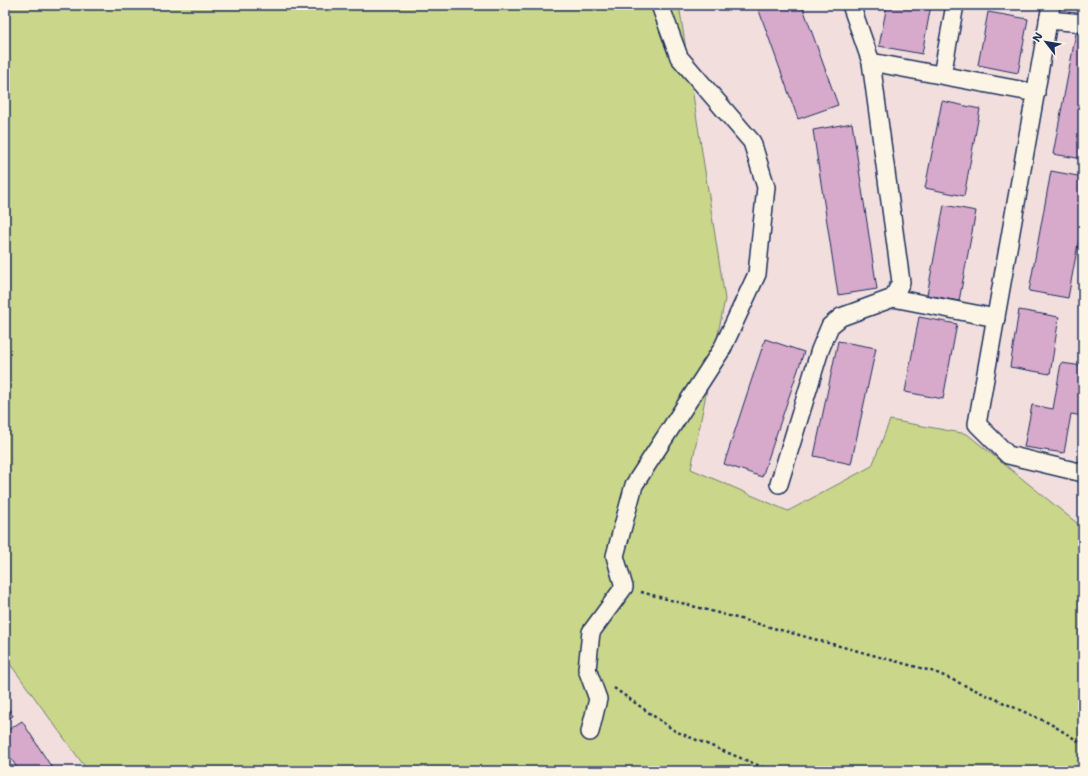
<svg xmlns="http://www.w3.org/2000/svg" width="1088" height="776" viewBox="0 0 1088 776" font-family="'Shantell Sans',sans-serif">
<rect width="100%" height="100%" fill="#f1dedd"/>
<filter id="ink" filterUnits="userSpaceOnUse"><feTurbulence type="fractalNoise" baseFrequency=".025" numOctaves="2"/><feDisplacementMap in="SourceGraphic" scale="8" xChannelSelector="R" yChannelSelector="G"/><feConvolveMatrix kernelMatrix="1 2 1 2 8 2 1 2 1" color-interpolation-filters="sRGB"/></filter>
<g filter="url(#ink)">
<polygon fill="#cad689" stroke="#728274" points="5,5 679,5 725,299 691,469 788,511 872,466 890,420 967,434 1083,528 1083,771 88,771 5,657"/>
<g fill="#d7a9cb" stroke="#1b2f5e">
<polygon points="757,5 802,5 838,105 798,119"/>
<polygon points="887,5 931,5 922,54 879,46"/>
<polygon points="1076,5 1083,5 1083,8 1076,7"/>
<polygon points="988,12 1028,19 1018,73 978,65"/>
<polygon points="1076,33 1083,34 1083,159 1053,154"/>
<polygon points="942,101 980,109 964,196 925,188"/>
<polygon points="852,123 877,289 838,295 813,130"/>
<polygon points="1051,171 1083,177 1083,217 1068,298 1029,291"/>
<polygon points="944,205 976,211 959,301 927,295"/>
<polygon points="1019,310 1059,317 1050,374 1010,367"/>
<polygon points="919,317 957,324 943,399 905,392"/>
<polygon points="765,339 804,352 762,477 724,464"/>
<polygon points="838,341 876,348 851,464 814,456"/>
<polygon points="1061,363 1083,366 1083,416 1071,414 1064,453 1024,447 1032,405 1053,409"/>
<polygon points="5,703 13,716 5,721"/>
<polygon points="22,721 54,771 19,771 5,749 5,732"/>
</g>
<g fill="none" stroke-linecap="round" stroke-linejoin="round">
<defs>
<g id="street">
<polyline points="1051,5 977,424 1008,455 1083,473"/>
<polyline points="1048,20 1083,23"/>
<polyline points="871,62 1036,93"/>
<polyline points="942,75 955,5"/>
<polyline points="893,298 996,318"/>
<polyline points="779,484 820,350 830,326 841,317 893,298 901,282 871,62 851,5"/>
<polyline points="590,732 598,699 587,669 591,632 624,587 615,556 634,485 722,349 757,274 766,187 752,142 679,57 660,5"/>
</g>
</defs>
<use href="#street" stroke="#1b2f5e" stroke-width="20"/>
<g stroke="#1b2f5e" stroke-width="2.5" stroke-dasharray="3 3" stroke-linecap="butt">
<polyline points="641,592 935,672 1049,723 1083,744"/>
<polyline points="614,688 675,731 772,771"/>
</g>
<use href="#street" stroke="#fcf5e5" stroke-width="17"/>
</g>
</g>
<rect width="1088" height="776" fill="none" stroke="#fcf5e5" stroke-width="20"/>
<rect x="10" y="10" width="1068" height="756" fill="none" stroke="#1b2f5e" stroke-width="1.5" filter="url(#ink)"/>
<g transform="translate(1046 42) rotate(301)" stroke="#fcf5e5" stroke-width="3" paint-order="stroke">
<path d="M0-3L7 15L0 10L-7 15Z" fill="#1b2f5e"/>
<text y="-6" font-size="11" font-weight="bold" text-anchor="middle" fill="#1b2f5e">N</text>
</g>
</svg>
